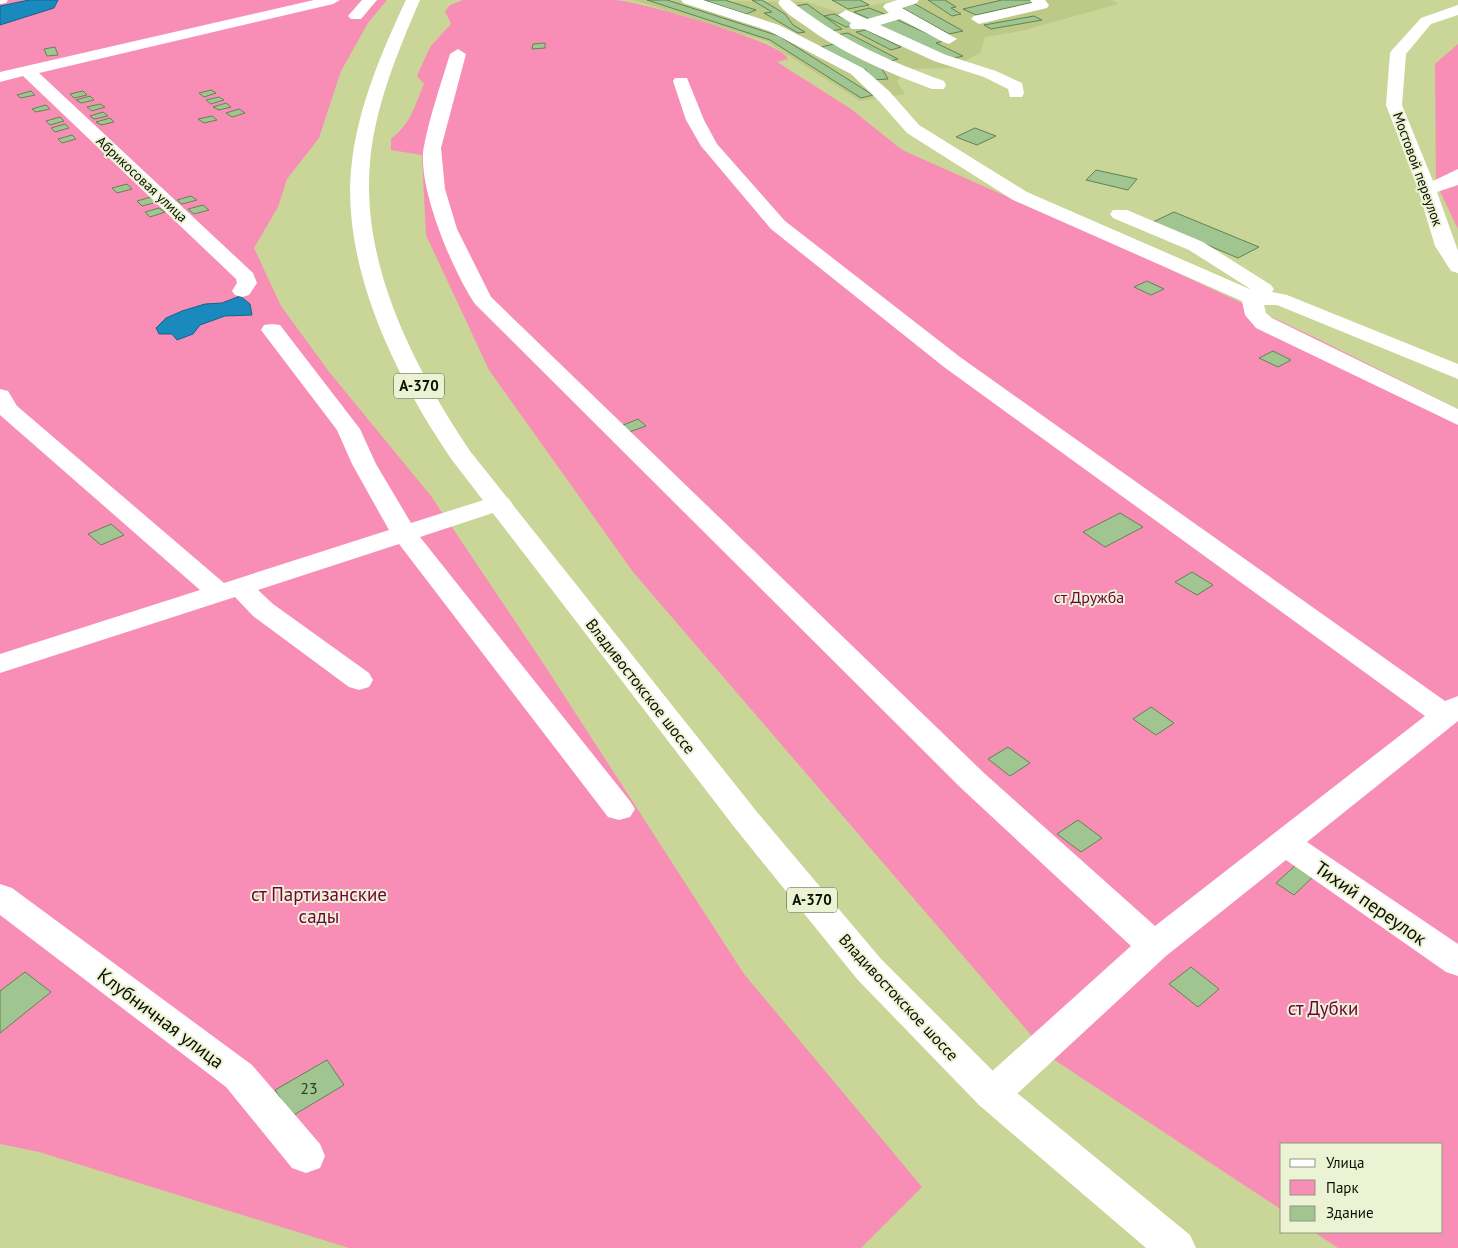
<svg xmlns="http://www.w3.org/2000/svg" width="1458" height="1248" viewBox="0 0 1458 1248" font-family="'PT Sans',sans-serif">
<rect width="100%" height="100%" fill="#cad598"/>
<polygon fill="#bdc986" points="633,0 807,2 838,12 899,0 1112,0 1118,4 1021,31 985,37 980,53 951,68 904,69 897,82 905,94 860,101 766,41"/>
<g fill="#f88eb6">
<polygon points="0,0 387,0 368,23 341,71 319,138 287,179 278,207 254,248 281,306 330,373 431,496 547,669 744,974 922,1187 861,1248 349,1248 39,1152 0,1144"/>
<path d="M463,0c51,0 102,0 152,0 23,1 169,42 173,59l-11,3 74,47 51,41 246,109 168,79 142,71v839h-120l-24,-16h128v-88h-160v66l-232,-153 -417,-485 -144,-202 -63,-135 -4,-80 -31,-5v-11c21,-17 23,-32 33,-55l-7,-8 13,-29 21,-23 -6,-13 5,-6z"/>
<polygon points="1458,44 1458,229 1436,183 1435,64"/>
</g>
<g fill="#1989be" stroke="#156485">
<polygon points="29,0 58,0 54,8 0,25 0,6"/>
<polygon points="240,296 250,304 252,315 225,316 200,325 193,334 177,340 172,334 159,334 156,328 166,318 182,311 205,304 222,303"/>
</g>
<g fill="#a0c591" stroke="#618353">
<polygon points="647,0 667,0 779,36 873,95 861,98 770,40"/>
<polygon points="704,0 725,0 756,10 746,14"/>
<polygon points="752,0 762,0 785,14 793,25 805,32 798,33 764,13 772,12"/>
<polygon points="832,0 860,0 869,5 848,9"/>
<polygon points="928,0 945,0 956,7 951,8 961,14 952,16"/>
<polygon points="1002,0 1030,0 1034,2 976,15 963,9"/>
<polygon points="913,3 963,31 949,34 899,6"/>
<polygon points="807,4 842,29 831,31 796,6"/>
<polygon points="869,8 887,15 872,20 854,12"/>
<polygon points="834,14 857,24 846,27 824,16"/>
<polygon points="1034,16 1042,20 991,29 984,25"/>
<polygon points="893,18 944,41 936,43 963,56 951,59 873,24"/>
<polygon points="866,30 901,47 891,50 856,32"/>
<polygon points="848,33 898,59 886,62 836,35"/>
<polygon points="545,43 545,48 532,49 533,44"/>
<polygon points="834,44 881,67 888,79 872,80 866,70 821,47"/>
<polygon points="55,47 58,55 47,56 44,49"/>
<polygon points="211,90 216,93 204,97 199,93"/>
<polygon points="31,91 35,95 21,98 17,95"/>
<polygon points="83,91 87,95 74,98 70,94"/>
<polygon points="90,96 94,100 81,103 76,100"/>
<polygon points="219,97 224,100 211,104 206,100"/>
<polygon points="226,103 231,107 219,110 213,107"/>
<polygon points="100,104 105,107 92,111 87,107"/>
<polygon points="46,105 50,109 36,112 32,109"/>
<polygon points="239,109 245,113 232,117 226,113"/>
<polygon points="103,112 108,116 94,119 90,116"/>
<polygon points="212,116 217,120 204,123 198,119"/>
<polygon points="60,117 64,121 50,125 46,121"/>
<polygon points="110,118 114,122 101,125 96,122"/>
<polygon points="65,124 69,128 55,132 51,128"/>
<polygon points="975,128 996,136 977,145 956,137"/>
<polygon points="72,135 76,139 62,143 58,139"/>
<polygon points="1096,170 1137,179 1128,190 1086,180"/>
<polygon points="127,184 132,189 117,193 112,188"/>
<polygon points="191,196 197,200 182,204 177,200"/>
<polygon points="151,197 157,202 142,206 137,201"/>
<polygon points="203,205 209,210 194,214 188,209"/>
<polygon points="159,208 165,212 150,217 145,212"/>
<polygon points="1174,212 1259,247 1238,258 1153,222"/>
<polygon points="1147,281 1164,289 1151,295 1134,287"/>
<polygon points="1273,351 1291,360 1278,367 1259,358"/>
<polygon points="638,419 646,426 629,432 621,426"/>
<polygon points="1120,513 1143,527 1105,547 1083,532"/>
<polygon points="111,524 124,535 101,545 88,534"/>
<polygon points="1192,572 1213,585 1197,595 1175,582"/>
<polygon points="1151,707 1174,723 1156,735 1133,719"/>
<polygon points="1008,747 1030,763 1010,776 988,759"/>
<polygon points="1078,820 1102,838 1081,852 1057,834"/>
<polygon points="1297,864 1315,875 1294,895 1276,883"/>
<polygon points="1191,967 1219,989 1198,1007 1169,984"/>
<polygon points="25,972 51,992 0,1033 0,991"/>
<polygon points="327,1060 344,1085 292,1116 275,1090"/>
</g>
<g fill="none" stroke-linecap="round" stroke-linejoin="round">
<g fill="#fff" fill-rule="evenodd">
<polygon points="0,0 8,0 6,3 0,4"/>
<polygon points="314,0 340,0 333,4 39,73 253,273 257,283 249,295 242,297 235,295 232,291 237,283 236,279 23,76 0,82 0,72"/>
<polygon points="362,0 377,0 361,19 351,19 348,16"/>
<polygon points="681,0 703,0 779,25 863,68 890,92 919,125 1027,192 1252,290 1189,250 1113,218 1110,214 1113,210 1127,210 1203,242 1271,285 1274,289 1272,292 1287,295 1458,364 1458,379 1277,305 1264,305 1266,313 1272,318 1458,409 1458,425 1256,328 1245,315 1242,301 1013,200 907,133 878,100 851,74 769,31 683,3"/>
<path d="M780,0h10c47,38 98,61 154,81l2,4 -2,4h-12c-45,-17 -89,-35 -128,-64 -9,-6 -20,-13 -26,-22z"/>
<polygon points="897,0 919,0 917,3 902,8 957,39 949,44 943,42 900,19 880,25 946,55 996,71 1022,83 1024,93 1022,97 1010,97 1008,89 984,77 934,61 864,29 852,29 849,26 851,23 838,15 846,10 867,19 889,13 883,7 885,4"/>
<polygon points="1030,0 1045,0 1049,5 1047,8 979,24 971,19 974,16 1032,3"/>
<polygon points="1458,5 1458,15 1431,24 1406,54 1402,105 1433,181 1458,169 1458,185 1437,192 1458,251 1458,273 1451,271 1435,246 1418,189 1386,105 1390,53 1392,50 1421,18"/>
<path d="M458,49l8,5 -25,94 4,41 12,40 34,68 493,476 171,153 270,-210 -481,-349 -173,-138 -70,-83 -15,-26 -13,-39 2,-3h12l17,42 13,24 68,77 175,136 485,344 13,-5v25l-151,121 151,102v32l-12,-4 -160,-112 -120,96 -161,149 -13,5 -13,-5 -6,-11 6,-11 152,-137 -169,-157 -487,-485c-22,-32 -59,-119 -51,-158 6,-31 17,-62 26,-92z"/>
<polygon points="272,324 280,325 360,429 376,464 411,523 490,498 499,495 508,498 512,503 508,508 420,537 630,801 635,809 630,817 619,820 608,817 399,544 258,590 273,604 369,673 373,680 369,687 359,690 349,687 253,616 235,597 0,673 0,654 200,590 0,415 0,389 8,391 17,406 224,583 389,530 352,464 337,430 261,330 264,325"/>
<polygon points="0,884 12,888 252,1065 320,1144 325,1156 320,1168 306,1173 292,1168 226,1087 0,915"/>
</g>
<path fill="#fff" fill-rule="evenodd" d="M406,0h14c-22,51 -45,106 -50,162 -9,104 44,205 100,289l287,361 124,147 124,124 185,152 6,13h-50l-167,-143 -122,-126 -122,-151 -283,-368c-56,-82 -113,-196 -100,-299 7,-56 30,-110 54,-161z"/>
</g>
<g text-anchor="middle" stroke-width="4" stroke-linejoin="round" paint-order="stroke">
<g font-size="14" fill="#0c0f00" stroke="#ecf3d4">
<text transform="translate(1418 169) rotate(70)" y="5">Мостовой переулок</text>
<text transform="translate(142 179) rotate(43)" y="5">Абрикосовая улица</text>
</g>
<g fill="#ecf3d4" stroke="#4f5340" stroke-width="1">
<rect x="394" y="373.5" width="50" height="25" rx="4"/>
<rect x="787" y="887.5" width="50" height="25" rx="4"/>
</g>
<g font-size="15" font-weight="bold" fill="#0c0f00">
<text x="419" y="391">А-370</text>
<text x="812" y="905">А-370</text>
</g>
<g font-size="16" fill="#72003e" stroke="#ecf3d4">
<text x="1089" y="603">ст Дружба</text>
</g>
<g font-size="16" fill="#0c0f00" stroke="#ecf3d4">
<text transform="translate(641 686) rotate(52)" y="6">Владивостокское шоссе</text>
<text transform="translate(899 997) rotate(47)" y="6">Владивостокское шоссе</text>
</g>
<g font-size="16" fill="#313c24">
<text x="309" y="1094">23</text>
</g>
<g font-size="19" fill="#72003e" stroke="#ecf3d4">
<text x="319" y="901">ст Партизанские<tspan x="319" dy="22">сады</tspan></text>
<text x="1323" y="1015">ст Дубки</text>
</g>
<g font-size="19" fill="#0c0f00" stroke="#ecf3d4">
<text transform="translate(1371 903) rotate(35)" y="7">Тихий переулок</text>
<text transform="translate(161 1018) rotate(37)" y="7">Клубничная улица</text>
</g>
</g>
<rect x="1280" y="1143" width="162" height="90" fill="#ecf3d4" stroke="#92987f"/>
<rect x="1290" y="1159" width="25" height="8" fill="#ffffff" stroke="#92987f"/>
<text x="1326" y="1168" font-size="15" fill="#0c0f00">Улица</text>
<rect x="1290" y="1180" width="25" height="15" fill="#f88eb6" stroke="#92987f"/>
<text x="1326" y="1193" font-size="15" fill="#0c0f00">Парк</text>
<rect x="1290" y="1206" width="25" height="15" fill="#a0c591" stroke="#92987f"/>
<text x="1326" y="1218" font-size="15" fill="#0c0f00">Здание</text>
</svg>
